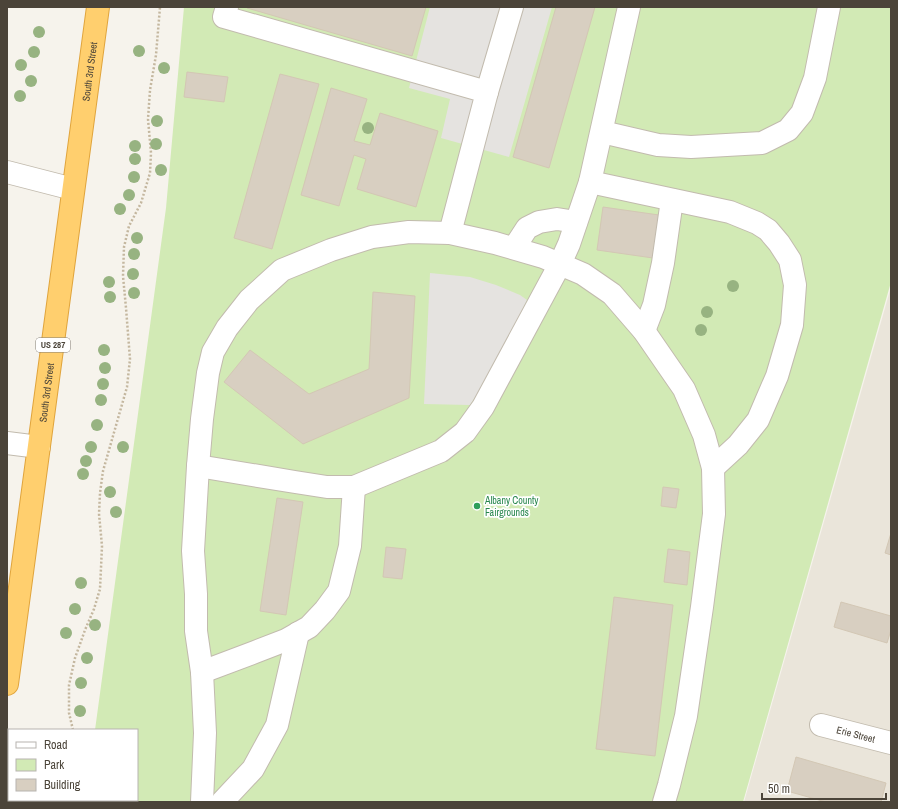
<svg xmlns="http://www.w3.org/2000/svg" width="898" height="809" viewBox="0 0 898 809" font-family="'Archivo Narrow',sans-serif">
<rect width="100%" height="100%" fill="#f6f3ec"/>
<polygon fill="#eae5da" points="891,287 891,802 744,802"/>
<polygon fill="#d2eab5" points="184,7 891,7 891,282 743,802 85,802 86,800 137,800 137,730 95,730 166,208"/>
<g fill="#e5e3e0">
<polygon points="430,7 552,7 509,157 441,138 450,99 409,88"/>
<polygon points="430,273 470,277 496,285 520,295 527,300 495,367 470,405 424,404"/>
</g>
<g fill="#d8cfc1" stroke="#d3c7b4">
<polygon points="247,7 426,7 412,56 247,8"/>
<polygon points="556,7 595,7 549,168 513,157"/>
<polygon points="187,72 228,77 224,102 184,97"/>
<polygon points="280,74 319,84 272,249 234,238"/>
<polygon points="331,88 367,99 354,141 370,145 380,113 438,131 416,207 357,189 366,159 354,155 339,206 301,195"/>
<polygon points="603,207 659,215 653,258 597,250"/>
<polygon points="373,292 415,296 409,398 303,444 224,382 250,350 309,394 369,369"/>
<polygon points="663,487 679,489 676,508 661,506"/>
<polygon points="277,498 303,502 286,615 260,611"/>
<polygon points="891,533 891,555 885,553"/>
<polygon points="386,547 406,549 402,579 383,577"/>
<polygon points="668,549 690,552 687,585 664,582"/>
<polygon points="614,597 673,605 655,756 596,749"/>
<polygon points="841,602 891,616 891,630 887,643 834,627"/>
<polygon points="796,757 886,783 881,802 826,802 787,791"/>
</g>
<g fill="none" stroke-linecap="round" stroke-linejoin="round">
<defs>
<g id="minor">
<polyline points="227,7 224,17 487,92 450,233 495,243 543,257 583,274 612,294 644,331 684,389 704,435 713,468 714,514 702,607 686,716 669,785 664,802"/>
<polyline points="487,92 512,7"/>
<polyline points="602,132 658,145 691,147 762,143 788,130 802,113 815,78 829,7"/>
<polyline points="7,172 73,189"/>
<polyline points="590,182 730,212 757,223 768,230 779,243 790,260 795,285 792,325 777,376 758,420 738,445 713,468"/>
<polyline points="514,248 527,228 539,222 557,219 576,222"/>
<polyline points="644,331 654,305 663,263 672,200"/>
<polyline points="7,443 39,447"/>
<polyline points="198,466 295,482 327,487 354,487 441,451 465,432 483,407 560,264 569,244 590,182 629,7"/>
<polyline points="202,672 255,652 286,640 309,627 325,610 339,591 350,546 354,487"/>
<path id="s1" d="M821,725l70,18"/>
<polyline points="202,802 205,733 202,672 196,631 196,594 193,551 198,466 202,419 208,373 213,352 227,328 249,300 282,270 331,250 372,237 409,232 450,233"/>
<polyline points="222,802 253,769 277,725 298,633"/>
</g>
<g id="highway">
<path id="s2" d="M7,684l91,-677"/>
</g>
</defs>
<use href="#minor" stroke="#c2bbae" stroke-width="24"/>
<use href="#highway" stroke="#e0a43c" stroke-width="24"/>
<g stroke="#c4b79f" stroke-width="2.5" stroke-dasharray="2 2" stroke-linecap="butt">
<polyline points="73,730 69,713 69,685 75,658 85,630 94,609 100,589 102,546 99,514 100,493 103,471 127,387 130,359 126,308 123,276 124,247 129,226 141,203 150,173 151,153 148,119 150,90 156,55 160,7"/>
<polyline points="68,802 68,800"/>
</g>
<use href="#minor" stroke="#fff" stroke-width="22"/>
<use href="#highway" stroke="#ffcf6e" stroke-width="22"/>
</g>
<g fill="#97b381">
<circle cx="39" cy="32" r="6"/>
<circle cx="139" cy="51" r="6"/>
<circle cx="34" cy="52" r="6"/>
<circle cx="21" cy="65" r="6"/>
<circle cx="164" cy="68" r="6"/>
<circle cx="31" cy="81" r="6"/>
<circle cx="20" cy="96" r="6"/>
<circle cx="157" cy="121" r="6"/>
<circle cx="368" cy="128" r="6"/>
<circle cx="156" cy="144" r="6"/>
<circle cx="135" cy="146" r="6"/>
<circle cx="135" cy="159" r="6"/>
<circle cx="161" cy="170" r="6"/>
<circle cx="134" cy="177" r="6"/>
<circle cx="129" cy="195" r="6"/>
<circle cx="120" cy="209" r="6"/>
<circle cx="137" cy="238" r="6"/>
<circle cx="134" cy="254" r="6"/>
<circle cx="133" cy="274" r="6"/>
<circle cx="109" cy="282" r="6"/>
<circle cx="733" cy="286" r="6"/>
<circle cx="134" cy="293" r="6"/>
<circle cx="110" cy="297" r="6"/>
<circle cx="707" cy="312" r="6"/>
<circle cx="701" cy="330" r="6"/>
<circle cx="104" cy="350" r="6"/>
<circle cx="105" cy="368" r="6"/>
<circle cx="103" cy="384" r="6"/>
<circle cx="101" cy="400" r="6"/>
<circle cx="97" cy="425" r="6"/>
<circle cx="91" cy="447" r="6"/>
<circle cx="123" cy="447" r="6"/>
<circle cx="86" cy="461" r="6"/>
<circle cx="83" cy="474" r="6"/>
<circle cx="110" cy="492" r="6"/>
<circle cx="116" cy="512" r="6"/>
<circle cx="81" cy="583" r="6"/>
<circle cx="75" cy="609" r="6"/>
<circle cx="95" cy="625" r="6"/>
<circle cx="66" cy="633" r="6"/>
<circle cx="87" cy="658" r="6"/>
<circle cx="81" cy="683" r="6"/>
<circle cx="80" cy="711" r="6"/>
</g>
<circle fill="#2e9e5b" stroke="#fff" stroke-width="1.5" cx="477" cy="506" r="4"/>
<g text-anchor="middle" stroke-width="3.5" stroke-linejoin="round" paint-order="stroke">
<rect fill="#fff" stroke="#817c74" stroke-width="1" x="36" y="338" width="34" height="14" rx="3"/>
<g font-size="9" font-weight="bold" fill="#4b4439">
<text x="53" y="348">US 287</text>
</g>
<g font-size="10" fill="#4b4439" stroke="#fff">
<text dy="4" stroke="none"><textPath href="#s2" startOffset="618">South 3rd Street</textPath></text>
<text dy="4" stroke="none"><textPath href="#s2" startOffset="294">South 3rd Street</textPath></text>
<text dy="4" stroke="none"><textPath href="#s1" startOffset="36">Erie Street</textPath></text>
</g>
<g font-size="10" fill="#27864d" stroke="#fff" text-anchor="start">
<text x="485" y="504">Albany County<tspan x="485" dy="12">Fairgrounds</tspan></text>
</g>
</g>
<rect width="898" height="809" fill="none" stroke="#4b4439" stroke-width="16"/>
<rect x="8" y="729" width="130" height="72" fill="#ffffff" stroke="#b7b4b0"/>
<rect x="16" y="742" width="20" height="6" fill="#ffffff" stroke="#b7b4b0"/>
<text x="44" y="749" font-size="12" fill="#4b4439">Road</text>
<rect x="16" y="759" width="20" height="12" fill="#d2eab5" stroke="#b7b4b0"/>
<text x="44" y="769" font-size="12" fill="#4b4439">Park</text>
<rect x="16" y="779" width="20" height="12" fill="#d8cfc1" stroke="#b7b4b0"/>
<text x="44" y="789" font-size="12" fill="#4b4439">Building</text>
<path d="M762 793v6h124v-6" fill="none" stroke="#4b4439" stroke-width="2"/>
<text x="768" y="793" font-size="12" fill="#4b4439" stroke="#ffffff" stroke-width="3" paint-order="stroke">50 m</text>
</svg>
